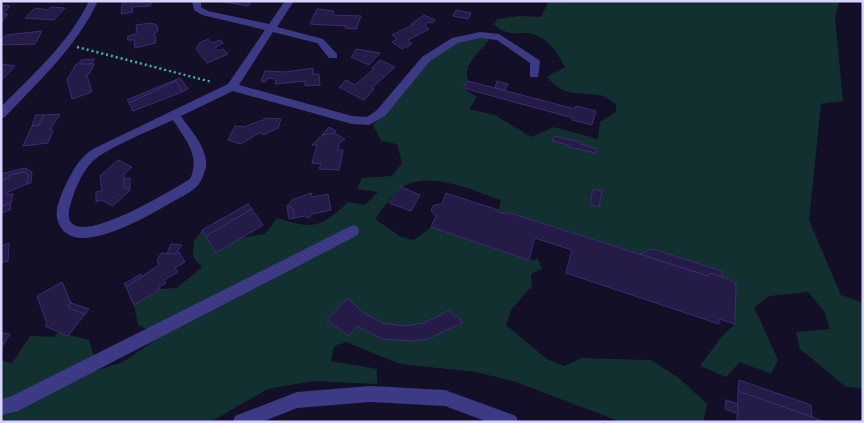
<svg xmlns="http://www.w3.org/2000/svg" width="864" height="423" viewBox="0 0 864 423" font-family="Raleway,sans-serif">
<rect width="100%" height="100%" fill="#130f26"/>
<path fill="#12302f" d="M549,1h290l-4,17 8,83 -22,3 -12,116 32,75 22,8v86l-18,-3 -45,-37 -4,-17 34,-3 -6,-18 -16,-19 -38,4 -16,11 24,53 -7,14 -31,-12 -14,15 -26,-11 22,-30 13,-12 1,-41 -14,-6v-6l-70,-22 -12,5 -133,-42 -1,2 -8,-2 3,-12c-28,-9 -70,-30 -98,-13 -8,4 -22,24 -28,32l26,18 13,3 17,-13 98,33 9,-1 4,10 -11,5 1,12 -21,24 -5,15 41,34 17,7 18,-8 69,2 28,18 28,26 -4,18h-82l-108,-41 -37,-9 -76,-8 -54,-22 -12,4 -3,15 46,8v15l-64,-3 -45,8 -58,33h-209v-61l11,2 18,-27 24,1 4,-5 31,8 9,30 25,-8 38,-26 -23,-11 -4,-20 26,-16 17,-1 25,-21 -9,-10 1,-16 8,-11 38,8 25,-4 12,-16c36,11 42,11 71,-16l17,3 13,-13 -21,-3 5,-11 30,-2 10,-13 -5,-19 -16,-3 -8,-16 44,-55 38,-29 29,-7 5,6c-9,12 -27,25 -21,41l-5,7 14,9 -8,12 26,6 36,22 23,-10 44,12 2,-17 16,-10v-8c-4,-2 -9,-7 -13,-8 -24,-5 -38,3 -56,-19l18,-10c-9,-16 -18,-32 -39,-34 -17,0 -17,2 -32,-8l3,-6 22,-3 22,1z"/>
<g fill="#241b47" stroke="#3b2d73">
<polygon points="123,1 152,1 152,2 150,6 132,7 133,12 121,14"/>
<polygon points="220,1 252,1 248,6"/>
<polygon points="1,5 10,6 3,14 8,14 2,21"/>
<polygon points="51,7 65,8 54,20 25,18 35,8 48,10"/>
<polygon points="317,9 334,11 333,15 361,16 356,29 345,28 346,26 310,24"/>
<polygon points="456,10 471,13 468,19 453,16"/>
<polygon points="424,15 435,20 433,23 428,22 425,26 429,29 408,40 412,44 402,49 392,42 397,39 392,35 413,25 411,24"/>
<polygon points="151,23 157,25 158,31 153,34 155,35 156,43 135,48 134,40 128,40 127,37 137,33 136,25"/>
<polygon points="42,31 35,44 1,45 1,40 6,35"/>
<polygon points="208,39 212,43 220,40 223,43 215,48 218,51 223,49 228,54 207,63 196,49 199,43"/>
<polygon points="356,49 380,53 369,65 351,57"/>
<polygon points="94,59 92,64 79,64 81,60"/>
<polygon points="380,60 395,67 372,88 374,89 364,100 339,87 346,80 355,85 374,69 372,68"/>
<polygon points="1,64 15,66 3,79 1,79"/>
<polygon points="76,64 94,64 89,74 85,76 87,76 92,92 72,99 67,80"/>
<polygon points="313,68 313,74 319,74 320,85 305,86 305,81 275,84 276,79 269,78 265,82 261,81 265,71 285,72"/>
<polygon points="180,78 188,89 182,92 176,81 129,103 127,100"/>
<polygon points="176,81 182,92 133,111 129,103"/>
<polygon points="468,81 575,109 576,106 596,111 592,125 572,120 573,118 463,88"/>
<polygon points="497,81 508,84 505,90 495,88"/>
<polygon points="60,114 50,130 53,130 48,143 23,146 32,126 39,125 44,115"/>
<polygon points="36,115 44,115 39,125 32,126"/>
<polygon points="268,118 281,119 278,128 263,135 261,132 241,144 228,140 235,126 244,127"/>
<polygon points="329,127 336,131 333,134 322,135"/>
<polygon points="334,133 345,139 339,144 338,150 343,150 339,170 319,169 321,164 312,163 317,145 312,145 322,135"/>
<polygon points="554,136 581,142 581,144 597,149 596,153 568,147 569,145 552,141"/>
<polygon points="118,160 132,167 124,174 124,187 130,190 113,206 101,200 96,202 96,192 102,191 100,176"/>
<polygon points="25,168 32,172 31,183 27,184 28,175 24,172 10,175 10,178 1,180 1,174"/>
<polygon points="24,172 28,175 27,184 8,192 7,195 13,194 11,203 1,206 1,180 10,178 10,175"/>
<polygon points="130,178 130,190 124,187 124,179"/>
<polygon points="401,187 420,195 411,211 389,203"/>
<polygon points="593,189 602,191 599,207 590,204"/>
<polygon points="311,193 312,197 328,194 331,210 312,214 309,218 305,216 294,218 293,209 287,206 292,200"/>
<polygon points="446,193 498,210 498,212 506,214 507,212 708,276 710,273 725,278 736,283 735,324 719,319 719,324 566,273 572,250 535,238 529,260 431,227 436,216 431,211 432,208 434,205 442,204"/>
<polygon points="11,203 10,210 1,213 1,206"/>
<polygon points="248,204 252,209 206,236 202,230"/>
<polygon points="287,206 293,209 294,218 289,219"/>
<polygon points="252,209 263,225 216,253 206,236"/>
<polygon points="9,243 8,261 1,263 1,246"/>
<polygon points="171,244 182,245 175,254 167,254"/>
<polygon points="652,249 722,271 722,277 710,273 708,276 640,254"/>
<polygon points="179,252 185,262 175,268 178,272 164,280 166,283 159,287 160,289 134,305 126,287 159,265 157,261 161,253 175,254"/>
<polygon points="141,274 142,277 126,287 124,284"/>
<polygon points="62,282 71,303 68,305 69,308 85,314 68,336 45,326 47,324 37,296"/>
<polygon points="348,298 362,312 383,323 404,326 424,323 450,310 454,317 457,315 462,323 427,339 416,341 382,339 357,326 349,336 327,320"/>
<polygon points="71,303 89,309 85,314 69,308 68,305"/>
<polygon points="1,333 10,334 1,348"/>
<polygon points="739,380 811,405 812,417 738,391"/>
<polygon points="738,391 812,417 825,422 737,422"/>
<polygon points="726,400 738,404 738,414 725,409"/>
</g>
<g fill="none" stroke-linecap="round" stroke-linejoin="round">
<polyline stroke="#2fb8b0" stroke-width="2.5" stroke-dasharray="2 3" stroke-linecap="butt" points="77,47 212,82"/>
<g fill="#3d3a85" fill-rule="evenodd">
<path d="M89,1h9c-21,45 -59,80 -93,116l-4,1v-11c32,-33 68,-64 88,-106z"/>
<path d="M192,1h9v6l7,4 61,13 16,-23h9l-17,26 46,12 14,15v4h-8l-12,-15 -44,-11 -34,53 113,31 15,1 10,-7 45,-53 30,-19 28,-6 19,2 40,26 1,2 -2,15h-8v-14l-33,-23 -17,-2 -22,5 -28,18 -45,55 -16,9 -17,-1 -119,-33 -52,25c10,15 27,32 25,51 -1,5 -4,12 -7,17 -7,9 -23,15 -32,21 -21,12 -86,50 -105,24 -9,-12 -5,-23 0,-36 8,-17 16,-36 33,-45l133,-64 37,-54 -63,-15 -8,-5zM173,120c12,19 28,36 17,59 -13,8 -135,84 -120,27 4,-14 11,-33 22,-44 12,-13 62,-33 81,-42z"/>
<polygon points="353,225 358,227 359,231 358,235 18,411 1,415 1,399 10,397"/>
<polygon points="370,386 445,390 516,416 518,422 488,422 445,406 370,402 297,408 262,422 233,422 235,416 297,392"/>
</g>
</g>
<rect width="864" height="423" fill="none" stroke="#d9d4ff" stroke-width="5"/>
</svg>
